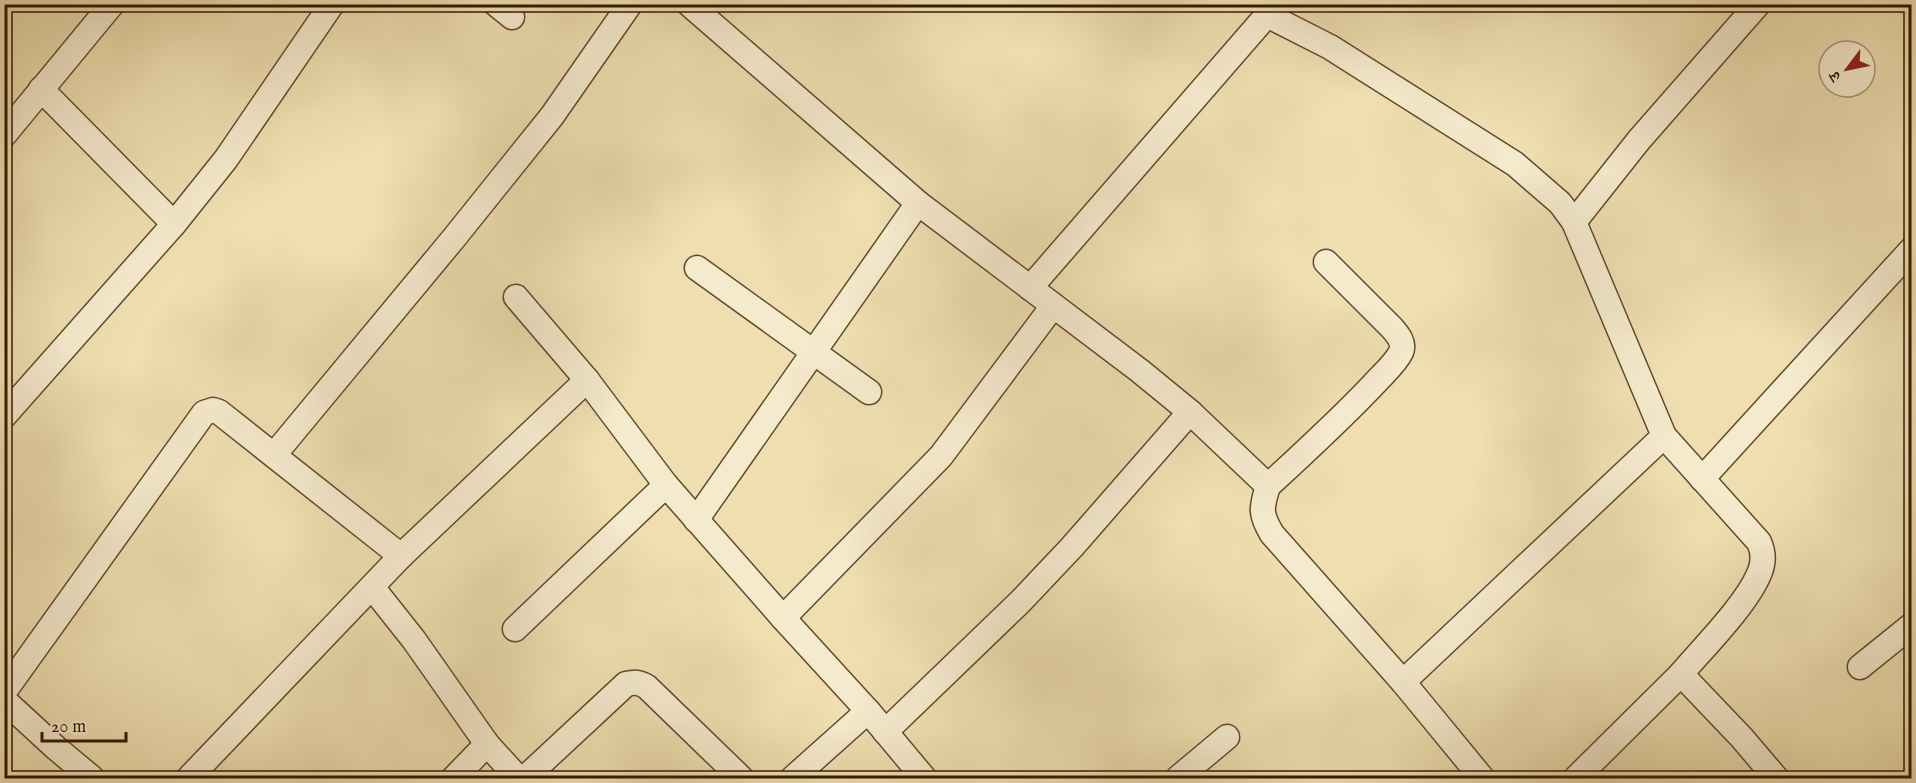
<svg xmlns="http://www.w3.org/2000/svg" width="1916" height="783" viewBox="0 0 1916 783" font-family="'IM FELL English','Noto Serif Devanagari',serif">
<rect width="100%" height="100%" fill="#eedeb0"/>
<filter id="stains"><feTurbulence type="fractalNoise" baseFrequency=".00333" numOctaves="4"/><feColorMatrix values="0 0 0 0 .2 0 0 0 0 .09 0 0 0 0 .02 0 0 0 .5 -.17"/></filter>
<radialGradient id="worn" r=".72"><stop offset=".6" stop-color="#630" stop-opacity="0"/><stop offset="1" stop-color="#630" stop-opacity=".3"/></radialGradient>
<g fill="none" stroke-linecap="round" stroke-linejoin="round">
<defs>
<g id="minor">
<polyline points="496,4 512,17"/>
<polyline points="689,4 918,203 696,520"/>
<polyline points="41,89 174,224"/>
<polyline points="4,135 112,4"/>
<path d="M918,203l222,168 50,41 78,74c-7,22 -8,28 4,48l131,148 79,96"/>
<polyline points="1574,222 1639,140 1758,4"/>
<polyline points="697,268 869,392"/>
<path d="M1030,288l237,-273 63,32 185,117 45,39 14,19 90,214 95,106c5,11 5,21 0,32 -13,31 -55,73 -78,100l61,64 34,40"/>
<polyline points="516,297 587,380 666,485 783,618 868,711 924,778"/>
<polyline points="4,416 174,224 226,159 332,4"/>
<polyline points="274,455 454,238 552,116 630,4"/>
<polyline points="1702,479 1912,249"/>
<path d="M1268,486c36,-33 72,-66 106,-102 9,-10 21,-20 27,-32 4,-9 -3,-17 -9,-24l-66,-66"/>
<polyline points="372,587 414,640 487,744 518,778"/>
<polyline points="783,618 941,456 1053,306"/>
<polyline points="515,629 666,485"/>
<polyline points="1860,667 1912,625"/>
<polyline points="1403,682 1664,436"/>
<polyline points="4,692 204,413 213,410 219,412 401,556"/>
<polyline points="4,700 56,748 92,778"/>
<polyline points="885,732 1020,602 1072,547 1190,412"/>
<polyline points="189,778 401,556 587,380"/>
<polyline points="454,778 487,744"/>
<path d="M525,778l101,-94c9,-2 13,-2 21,3l94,91"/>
<polyline points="793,778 868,711"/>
<polyline points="1178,778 1227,737"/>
<polyline points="1576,778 1681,674"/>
</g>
</defs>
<use href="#minor" stroke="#634a2e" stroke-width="27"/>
<use href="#minor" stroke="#f4eacc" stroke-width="24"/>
</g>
<rect width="1916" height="783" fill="none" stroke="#eedeb0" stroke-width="24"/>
<rect x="6" y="6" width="1904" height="771" fill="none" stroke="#351802" stroke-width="3"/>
<rect x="12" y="12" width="1892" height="759" fill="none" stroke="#351802" stroke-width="1.5"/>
<g transform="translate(1847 69) rotate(238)"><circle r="28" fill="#f4eacc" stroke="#a8967b" stroke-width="1.5"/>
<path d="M0-4.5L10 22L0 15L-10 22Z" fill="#8f2418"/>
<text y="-9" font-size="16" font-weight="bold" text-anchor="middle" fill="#351802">उ</text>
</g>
<path d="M42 732v9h84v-9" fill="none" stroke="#351802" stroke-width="3"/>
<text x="51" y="732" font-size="18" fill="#351802" stroke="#f4eacc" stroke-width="4.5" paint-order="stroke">20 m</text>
<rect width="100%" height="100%" filter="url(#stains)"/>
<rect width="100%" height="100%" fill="url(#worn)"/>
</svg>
